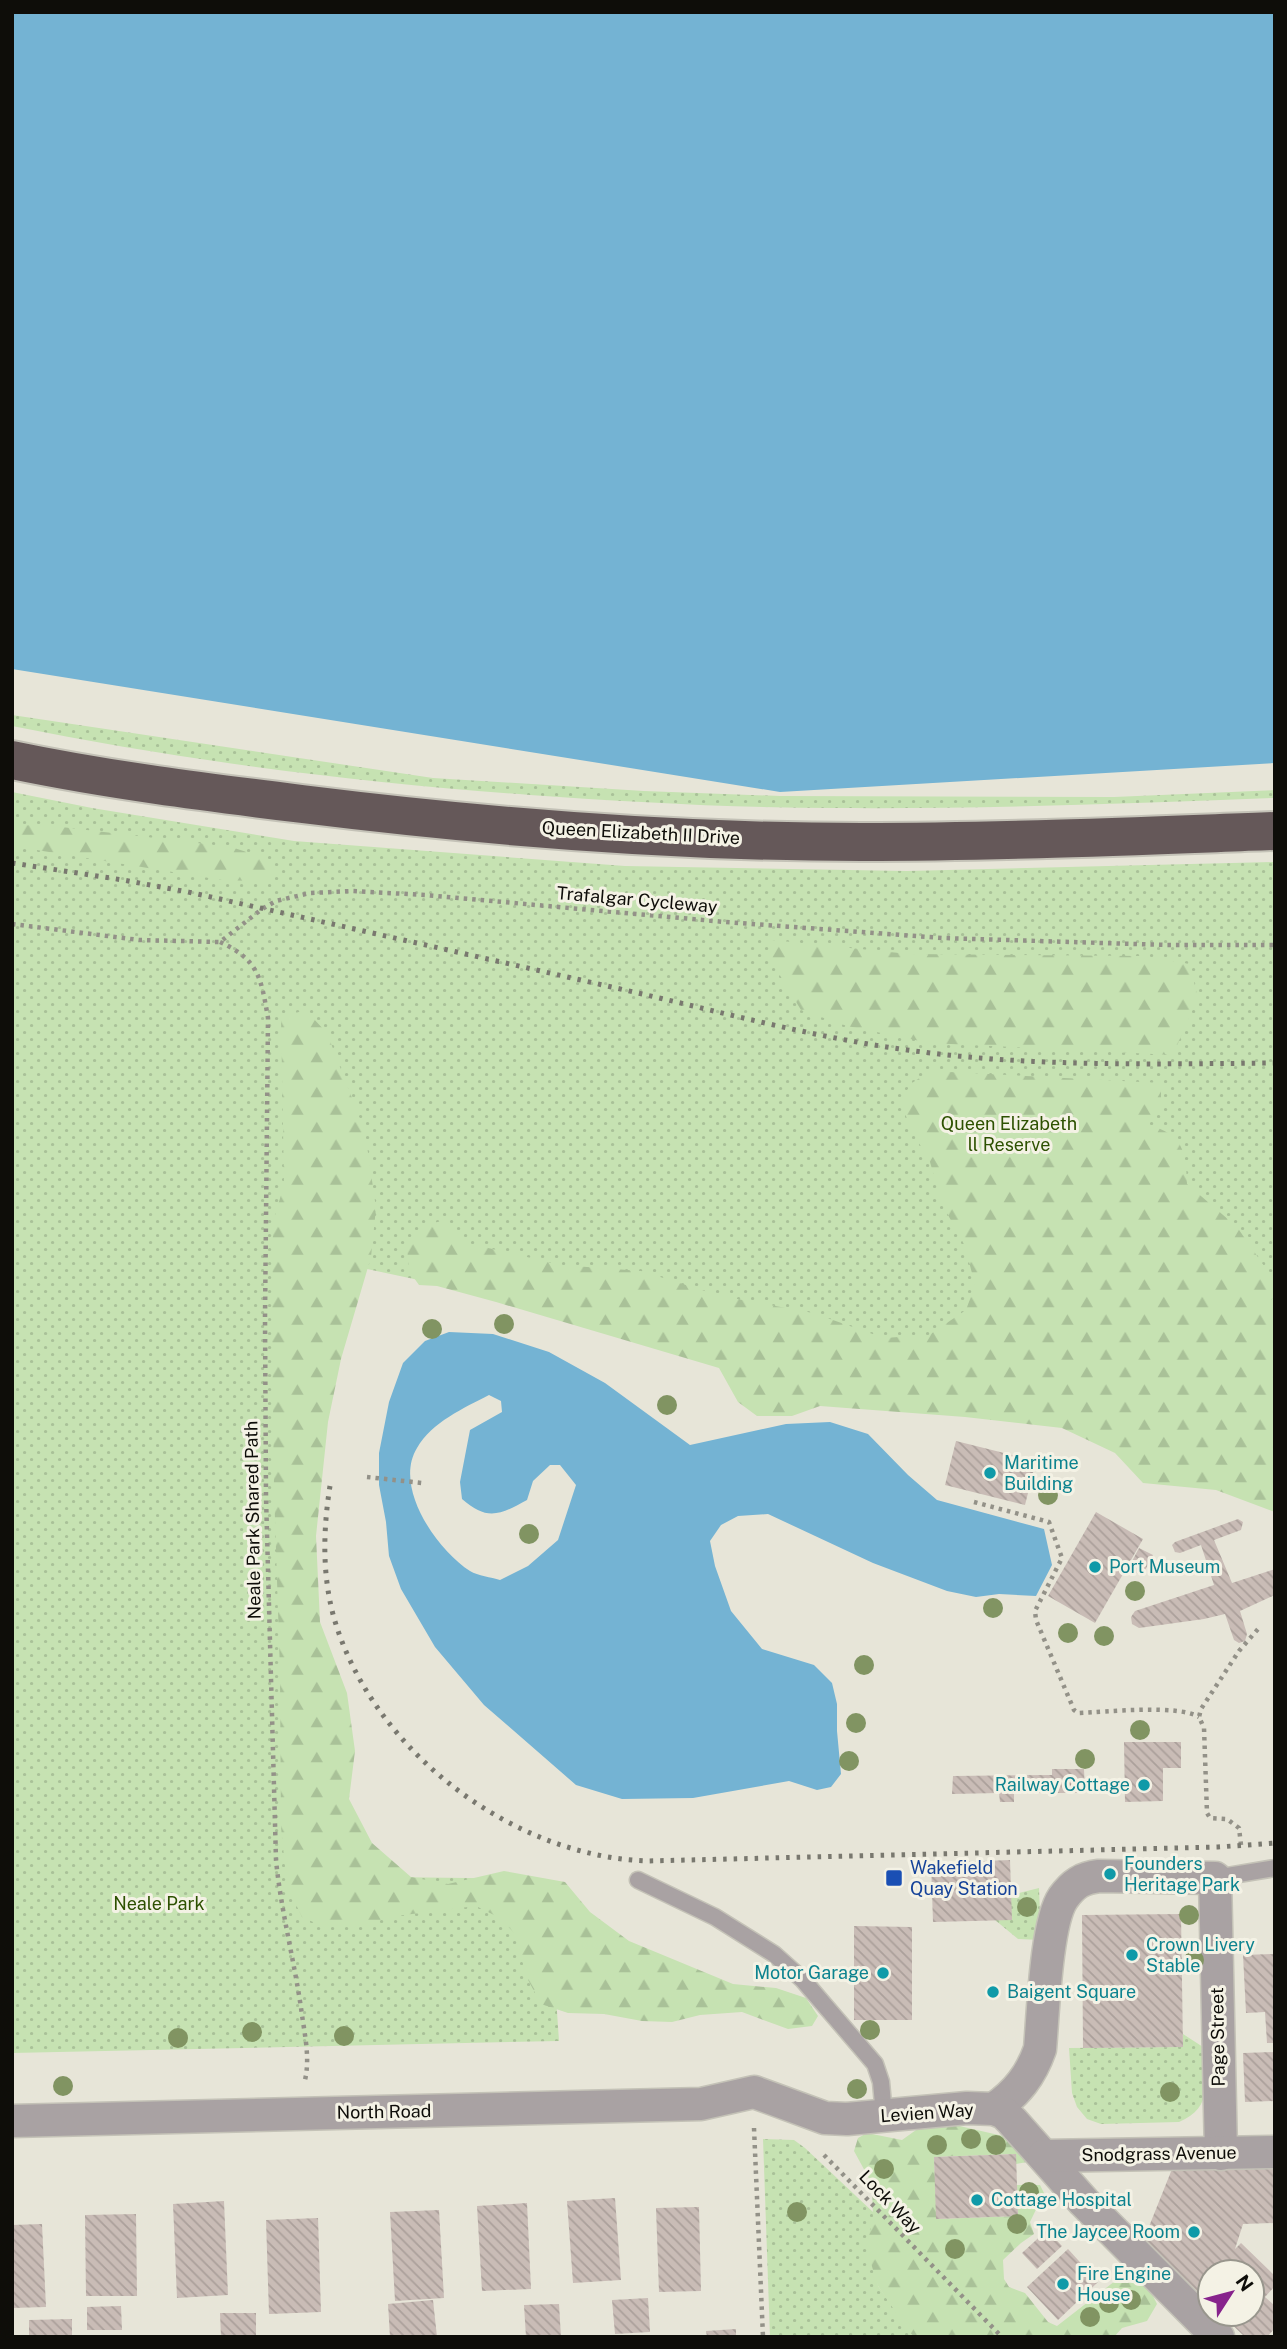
<svg xmlns="http://www.w3.org/2000/svg" width="1287" height="2349" viewBox="0 0 1287 2349" font-family="'Public Sans',sans-serif">
<defs>
<pattern id="green-dots" width="8" height="8" patternUnits="userSpaceOnUse" patternTransform="scale(1.75)"><rect width="8" height="8" fill="#c6e2b2"/><path d="M2 2h.1M6 6h.1" fill="none" stroke="#a9c198" stroke-width="1.8" stroke-linecap="round"/></pattern>
<pattern id="forest-firs" width="22" height="20" patternUnits="userSpaceOnUse" patternTransform="scale(1.75)"><rect width="22" height="20" fill="#c6e2b2"/><path d="M5 1l3.5 6h-7zM16 11l3.5 6h-7z" fill="#a9c198"/></pattern>
<pattern id="building-back-hatch" width="6" height="6" patternUnits="userSpaceOnUse" patternTransform="scale(1.75)"><rect width="6" height="6" fill="#c9bcb6"/><path d="M-1 5l2 2M0 0l6 6M5-1l2 2" fill="none" stroke="#aba09b"/></pattern>
</defs>
<rect width="100%" height="100%" fill="#e7e5d8"/>
<g fill="url(#green-dots)">
<path d="M12,715l421,63 211,13 136,5 334,1 161,-7v8c-147,6 -293,11 -440,10 -102,0 -204,-6 -305,-13 -174,-13 -347,-34 -518,-69z"/>
<polygon points="12,792 92,808 294,841 625,866 907,871 1275,862 1275,1479 1061,1417 292,1253 302,1876 548,1879 559,2041 12,2053"/>
<polygon points="1039,1888 1041,1940 1018,1939 995,1920 1011,1895"/>
<path d="M1183,2034l20,13c2,32 12,60 -24,75l-78,2 -14,-5 -10,-12 -5,-14 -3,-45 114,-1z"/>
<polygon points="763,2139 794,2140 805,2148 873,2212 878,2286 915,2337 770,2337"/>
</g>
<g fill="url(#forest-firs)">
<polygon points="12,821 20,825 53,826 231,847 259,856 274,871 271,880 265,886 253,881 222,880 12,846"/>
<polygon points="772,940 909,954 1145,956 1189,964 1198,997 1173,1055 930,1043 847,1026 801,1010 767,954"/>
<polygon points="299,1012 311,1016 327,1033 365,1132 376,1208 371,1257 341,1359 328,1422 316,1536 320,1622 347,1693 355,1751 349,1799 372,1843 411,1877 448,1884 504,1871 565,1882 590,1912 629,1941 733,1984 776,1988 806,1998 818,2016 812,2026 788,2029 742,2012 700,2015 672,2022 642,2021 604,2014 568,2013 541,2004 526,1976 516,1935 500,1918 476,1906 396,1916 357,1926 324,1927 302,1917 287,1886 281,1827 280,1671 274,1489 272,1330 273,1222 284,1185 281,1017"/>
<path d="M930,1071l231,12v24l-13,18c35,9 38,26 39,59l50,43 34,49 4,14 -6,17 6,6v199l-59,-22 -73,-7 -28,-30 -53,-25 -97,-11 -145,-11 -28,10h-35l-19,-14 -19,-34 -223,-66 -59,-16 -18,-1 -10,-14 -2,-22 18,-24 21,-5 24,24 27,6 63,15 81,6 80,25 92,17 71,25 45,-3 37,-25 9,-25 -10,-39 -23,-42 -12,-42 -21,-36 -8,-27 11,-16z"/>
<polygon points="942,2122 1003,2136 1027,2162 1016,2164 1015,2154 934,2157 937,2219 1018,2216 1017,2185 1040,2185 1044,2193 1030,2222 1034,2234 1021,2243 1003,2260 1004,2279 1009,2287 1025,2293 1048,2322 1057,2326 1115,2281 1131,2278 1147,2284 1157,2304 1147,2321 1122,2328 1114,2337 915,2337 909,2332 878,2286 866,2247 873,2219 872,2184 854,2151 858,2138 867,2133 902,2140 923,2125"/>
</g>
<g fill="#74b3d3" fill-rule="evenodd">
<polygon points="12,12 1275,12 1275,763 780,792 12,669"/>
<path d="M449,1332l44,2 56,18 56,31 85,62 96,-21 44,-2 38,12 40,41 29,25 107,29 8,36 -16,31 -37,-2 -23,3 -29,-6 -74,-28 -105,-49 -30,2 -17,9 -11,16 5,25 16,45 31,38 52,16 18,18 5,21v27l4,43 -10,13 -14,3 -28,-9 -96,17 -71,1 -46,-14 -92,-80 -49,-58 -34,-58 -12,-33 -3,-34 -7,-37v-32l10,-51 14,-39 22,-22zM489,1395l12,6 1,11 -32,18 -10,52 2,17c25,22 38,16 65,1l6,-19 17,-16h10l16,20 -18,55 -30,26 -28,14c-9,-3 -22,-4 -30,-9 -33,-21 -77,-84 -53,-123 15,-26 47,-40 72,-53z"/>
</g>
<g fill="url(#building-back-hatch)">
<polygon points="956,1441 1036,1461 1025,1505 945,1485"/>
<polygon points="1096,1512 1143,1539 1095,1623 1048,1596"/>
<polygon points="1238,1519 1243,1522 1241,1530 1214,1540 1232,1583 1275,1569 1275,1595 1240,1611 1247,1634 1245,1641 1239,1643 1234,1640 1225,1614 1204,1619 1139,1628 1132,1624 1131,1617 1135,1611 1214,1585 1201,1545 1180,1553 1175,1552 1172,1545 1175,1542"/>
<polygon points="1139,1548 1153,1555 1142,1576 1128,1569"/>
<polygon points="1124,1742 1181,1742 1181,1768 1163,1768 1163,1801 1125,1802"/>
<polygon points="1052,1769 1084,1769 1085,1793 1014,1793 1014,1802 1000,1802 999,1793 952,1794 953,1776 1052,1775"/>
<polygon points="1010,1860 1012,1920 933,1922 931,1863"/>
<polygon points="1181,1914 1183,2047 1083,2048 1082,1915"/>
<polygon points="854,1926 912,1927 912,2020 854,2020"/>
<polygon points="1275,1954 1275,2043 1267,2043 1265,2012 1246,2013 1243,1955"/>
<polygon points="1275,2052 1275,2101 1245,2102 1243,2053"/>
<polygon points="1016,2154 1018,2216 936,2219 934,2157"/>
<polygon points="1275,2165 1275,2223 1243,2224 1235,2249 1241,2243 1275,2276 1275,2286 1265,2297 1275,2306 1275,2328 1267,2337 1245,2337 1221,2314 1252,2314 1252,2272 1210,2272 1210,2304 1144,2239 1172,2169"/>
<polygon points="615,2198 621,2280 573,2283 567,2201"/>
<polygon points="224,2201 228,2295 177,2298 173,2204"/>
<polygon points="527,2203 531,2289 482,2291 477,2206"/>
<polygon points="699,2207 701,2291 659,2292 656,2208"/>
<polygon points="439,2210 444,2298 395,2301 390,2212"/>
<polygon points="136,2214 137,2296 86,2296 85,2215"/>
<polygon points="318,2218 321,2312 269,2314 266,2220"/>
<polygon points="42,2224 46,2307 12,2308 12,2225"/>
<polygon points="1047,2230 1062,2246 1037,2269 1022,2253"/>
<polygon points="1068,2249 1098,2282 1058,2320 1027,2287"/>
<polygon points="648,2298 650,2332 615,2334 612,2300"/>
<polygon points="433,2300 437,2337 390,2337 388,2304"/>
<polygon points="559,2304 561,2337 526,2337 524,2305"/>
<polygon points="121,2306 122,2330 87,2330 87,2307"/>
<polygon points="220,2313 256,2313 256,2337 221,2337"/>
<polygon points="72,2319 72,2337 29,2337 29,2320"/>
<polygon points="736,2329 736,2337 707,2337 706,2331"/>
</g>
<g fill="none" stroke-linecap="round" stroke-linejoin="round">
<defs>
<g id="lane">
<polyline points="1215,1878 1275,1868"/>
<polyline points="638,1880 715,1917 774,1954 803,1980 875,2064 881,2082 884,2115"/>
</g>
<g id="street">
<path d="M994,2109c23,-16 37,-34 46,-60 3,-34 6,-126 23,-151 10,-14 19,-20 36,-22l116,2 6,276"/>
<polyline points="12,2121 701,2104 754,2092 825,2118 847,2119 967,2108 994,2109 1004,2113 1012,2121 1084,2202 1218,2337"/>
<polyline points="1044,2156 1275,2152"/>
</g>
<path id="highway" d="M12,760c96,20 193,32 290,44 185,23 372,38 559,38 138,0 276,-6 414,-11"/>
</defs>
<use href="#lane" stroke="#c4c2b7" stroke-width="19"/>
<use href="#street" stroke="#c4c2b7" stroke-width="35"/>
<use href="#highway" stroke="#c4c2b7" stroke-width="42"/>
<g stroke="#939188" stroke-width="4.5" stroke-dasharray="3.5 5" stroke-linecap="butt">
<polyline points="12,924 139,940 220,942 262,909 276,901 310,893 352,891 425,895 725,922 943,938 1167,945 1275,945"/>
<path d="M220,942c39,18 41,36 48,76l-3,300 1,179 10,363c5,52 19,103 26,155 3,21 8,44 3,65"/>
<polyline points="367,1477 422,1483"/>
<path d="M974,1502l75,20 13,36 -27,53 1,9 38,90 4,3c29,-1 99,-9 121,4"/>
<polyline points="1241,1845 1239,1828 1227,1819 1210,1818 1207,1813 1204,1728 1199,1717 1201,1709 1239,1651 1258,1629"/>
<polyline points="754,2128 763,2337"/>
<polyline points="824,2155 1002,2337"/>
</g>
<use href="#lane" stroke="#a9a2a3" stroke-width="16"/>
<use href="#street" stroke="#a9a2a3" stroke-width="32"/>
<use href="#highway" stroke="#655859" stroke-width="38"/>
<g stroke="#79786f" stroke-width="5" stroke-dasharray="3.5 7" stroke-linecap="butt">
<path d="M12,863l111,17 65,12c150,33 300,67 450,101 91,21 183,46 277,58 119,16 240,13 360,12"/>
<path d="M330,1486c-7,44 -8,89 4,132 38,132 178,239 314,243l570,-14 57,-4"/>
</g>
</g>
<g fill="#819462">
<circle cx="504" cy="1324" r="10"/>
<circle cx="432" cy="1329" r="10"/>
<circle cx="667" cy="1405" r="10"/>
<circle cx="1048" cy="1495" r="10"/>
<circle cx="529" cy="1534" r="10"/>
<circle cx="1135" cy="1591" r="10"/>
<circle cx="993" cy="1608" r="10"/>
<circle cx="1068" cy="1633" r="10"/>
<circle cx="1104" cy="1636" r="10"/>
<circle cx="864" cy="1665" r="10"/>
<circle cx="856" cy="1723" r="10"/>
<circle cx="1140" cy="1730" r="10"/>
<circle cx="1085" cy="1759" r="10"/>
<circle cx="849" cy="1761" r="10"/>
<circle cx="1027" cy="1907" r="10"/>
<circle cx="1189" cy="1915" r="10"/>
<circle cx="1194" cy="1960" r="10"/>
<circle cx="870" cy="2030" r="10"/>
<circle cx="252" cy="2032" r="10"/>
<circle cx="344" cy="2036" r="10"/>
<circle cx="178" cy="2038" r="10"/>
<circle cx="63" cy="2086" r="10"/>
<circle cx="857" cy="2089" r="10"/>
<circle cx="1170" cy="2092" r="10"/>
<circle cx="971" cy="2139" r="10"/>
<circle cx="937" cy="2145" r="10"/>
<circle cx="996" cy="2145" r="10"/>
<circle cx="884" cy="2169" r="10"/>
<circle cx="1029" cy="2192" r="10"/>
<circle cx="797" cy="2212" r="10"/>
<circle cx="1017" cy="2224" r="10"/>
<circle cx="955" cy="2249" r="10"/>
<circle cx="1131" cy="2300" r="10"/>
<circle cx="1109" cy="2303" r="10"/>
<circle cx="1090" cy="2317" r="10"/>
</g>
<g fill="#0f9aa8" stroke="#f4f2e5" stroke-width="2.5">
<circle cx="990" cy="1473" r="7"/>
<circle cx="1095" cy="1567" r="7"/>
<circle cx="1144" cy="1785" r="7"/>
<circle cx="1110" cy="1874" r="7"/>
<circle cx="1132" cy="1955" r="7"/>
<circle cx="883" cy="1973" r="7"/>
<circle cx="993" cy="1992" r="7"/>
<circle cx="977" cy="2200" r="7"/>
<circle cx="1194" cy="2232" r="7"/>
<circle cx="1063" cy="2284" r="7"/>
</g>
<rect fill="#1a4fb4" stroke="#f4f2e5" stroke-width="2.5" x="885" y="1869" width="18" height="18" rx="3.5"/>
<g text-anchor="middle" stroke-width="6" stroke-linejoin="round" paint-order="stroke">
<g font-size="18" fill="#0e0d09" stroke="#f4f2e5">
<text transform="translate(641 833) rotate(3)" y="6">Queen Elizabeth II Drive</text>
<text transform="translate(637 900) rotate(5)" y="6">Trafalgar Cycleway</text>
<text transform="translate(253 1520) rotate(-91)" y="6">Neale Park Shared Path</text>
<text transform="translate(1218 2037) rotate(-91)" y="6">Page Street</text>
<text transform="translate(384 2112) rotate(-1)" y="6">North Road</text>
<text transform="translate(927 2113) rotate(-4)" y="6">Levien Way</text>
<text transform="translate(1159 2154) rotate(-1)" y="6">Snodgrass Avenue</text>
<text transform="translate(890 2202) rotate(46)" y="6">Lock Way</text>
</g>
<g font-size="18" fill="#2d5101" stroke="#f4f2e5">
<text x="1009" y="1130">Queen Elizabeth<tspan x="1009" dy="21">ll Reserve</tspan></text>
<text x="159" y="1910">Neale Park</text>
</g>
<g font-size="18" fill="#0d838f" stroke="#f4f2e5" text-anchor="start">
<text x="1004" y="1469">Maritime<tspan x="1004" dy="21">Building</tspan></text>
<text x="1109" y="1573">Port Museum</text>
<text x="1130" y="1791" text-anchor="end">Railway Cottage</text>
<text x="1124" y="1870">Founders<tspan x="1124" dy="21">Heritage Park</tspan></text>
<text x="1146" y="1951">Crown Livery<tspan x="1146" dy="21">Stable</tspan></text>
<text x="869" y="1979" text-anchor="end">Motor Garage</text>
<text x="1007" y="1998">Baigent Square</text>
<text x="991" y="2206">Cottage Hospital</text>
<text x="1180" y="2238" text-anchor="end">The Jaycee Room</text>
<text x="1077" y="2280">Fire Engine<tspan x="1077" dy="21">House</tspan></text>
</g>
<g font-size="18" fill="#164399" stroke="#f4f2e5" text-anchor="start">
<text x="910" y="1874">Wakefield<tspan x="910" dy="21">Quay Station</tspan></text>
</g>
</g>
<rect width="1287" height="2349" fill="none" stroke="#0e0d09" stroke-width="28"/>
<g transform="translate(1231 2293) rotate(54)"><circle r="33" fill="#f4f2e5" stroke="#98968d" stroke-width="2"/>
<path d="M0-5L12 26L0 18L-12 26Z" fill="#87238c"/>
<text y="-10" font-size="19" font-weight="bold" text-anchor="middle" fill="#0e0d09">N</text>
</g>
</svg>
